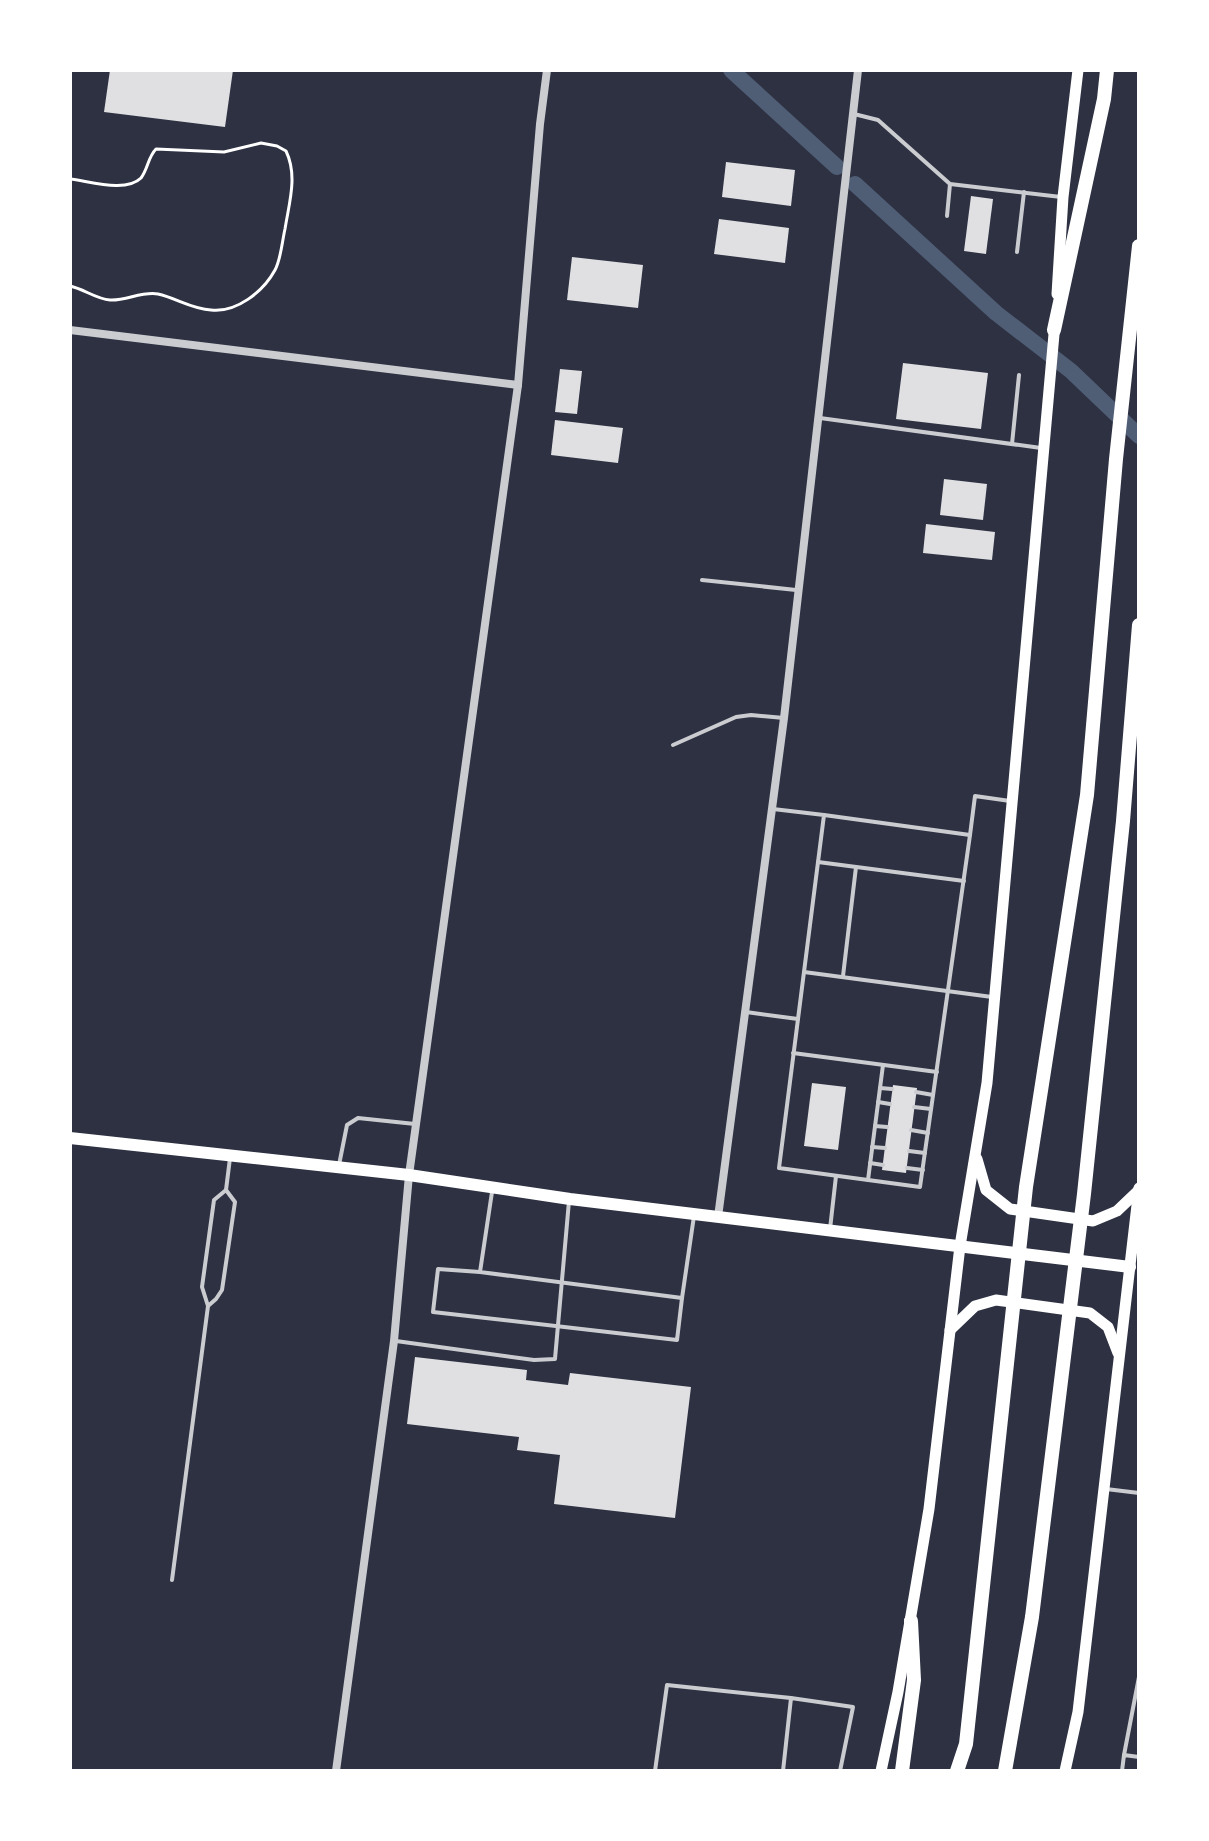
<svg xmlns="http://www.w3.org/2000/svg" width="1209" height="1841" viewBox="0 0 1209 1841" font-family="'Golos Text',sans-serif">
<rect width="100%" height="100%" fill="#2d3142"/>
<g fill="none" stroke-linecap="round" stroke-linejoin="round">
<g stroke="#4f5d75" stroke-width="16">
<polyline points="731,70 837,167"/>
<polyline points="855,184 996,313 1071,371 1139,436"/>
</g>
</g>
<g fill="#e0e0e3">
<polygon points="110,70 233,70 225,127 104,112"/>
<polygon points="726,162 795,170 791,206 722,197"/>
<polygon points="971,196 993,199 986,254 964,251"/>
<polygon points="719,219 789,228 785,263 714,254"/>
<polygon points="572,257 643,265 638,308 567,300"/>
<polygon points="903,363 988,373 981,429 896,419"/>
<polygon points="560,369 582,371 577,414 555,412"/>
<polygon points="555,420 623,428 618,463 551,455"/>
<polygon points="944,479 987,484 983,520 940,515"/>
<polygon points="926,524 995,532 992,560 923,553"/>
<polygon points="812,1083 846,1087 838,1150 804,1146"/>
<polygon points="893,1085 917,1088 906,1173 882,1170"/>
<polygon points="415,1357 527,1370 526,1380 568,1385 570,1373 691,1387 675,1518 554,1504 560,1455 517,1450 519,1437 407,1424"/>
</g>
<g fill="none" stroke-linecap="round" stroke-linejoin="round">
<path stroke="#fff" stroke-width="3" d="M70,179c19,2 56,14 71,-1 7,-9 7,-21 15,-29l68,3 37,-9 16,3 9,5c12,25 3,52 -1,78 -3,13 -4,30 -10,41 -12,22 -39,43 -64,40 -19,-1 -35,-12 -53,-16 -16,-3 -32,7 -48,6 -14,-1 -26,-11 -40,-14"/>
<g stroke="#caccd0" stroke-width="4">
<polyline points="854,114 878,120 950,184 1061,197"/>
<polyline points="947,216 950,184"/>
<polyline points="1017,252 1024,192"/>
<polyline points="820,418 1041,448"/>
<polyline points="1012,444 1019,375"/>
<polyline points="702,580 796,590"/>
<polyline points="673,745 736,717 751,715 784,718"/>
<polyline points="824,815 970,835 975,796 1010,801"/>
<polyline points="818,862 964,881"/>
<polyline points="804,972 992,997"/>
<polyline points="843,976 856,867"/>
<polyline points="746,1012 798,1019 824,815 773,809"/>
<polyline points="798,1019 779,1168 920,1187 970,835"/>
<polyline points="793,1053 937,1072"/>
<polyline points="880,1088 892,1089"/>
<polyline points="916,1092 933,1095"/>
<polyline points="878,1102 890,1104"/>
<polyline points="914,1107 931,1109"/>
<polyline points="875,1126 887,1127"/>
<polyline points="911,1130 928,1133"/>
<polyline points="872,1147 885,1148"/>
<polyline points="909,1151 925,1153"/>
<polyline points="870,1163 883,1165"/>
<polyline points="339,1165 347,1125 358,1118 415,1124"/>
<polyline points="907,1168 923,1170"/>
<polyline points="868,1180 883,1065"/>
<polyline points="492,1192 480,1272 682,1298 694,1216"/>
<polyline points="830,1229 836,1176"/>
<polyline points="480,1272 438,1269 433,1312 677,1340 682,1298"/>
<polyline points="208,1306 216,1299 222,1290 235,1202 226,1190 230,1158"/>
<polyline points="396,1341 534,1360 555,1359 569,1201"/>
<polyline points="1106,1489 1139,1493"/>
<polyline points="172,1580 208,1306 202,1287 214,1200 226,1190"/>
<polyline points="1124,1755 1139,1677"/>
<polyline points="655,1771 667,1685 791,1698"/>
<polyline points="783,1771 791,1698 853,1707 840,1771"/>
<polyline points="1122,1771 1124,1755 1139,1757"/>
</g>
<g stroke="#caccd0" stroke-width="8">
<polyline points="70,330 518,385"/>
<polyline points="718,1217 784,718 858,70"/>
<polyline points="336,1771 394,1341 409,1175 518,385 540,124 547,70"/>
</g>
<g stroke="#fff" stroke-width="11">
<polyline points="1057,294 1063,197 1078,70"/>
<polyline points="977,1159 986,1190 1010,1209 1093,1221 1117,1211 1138,1191"/>
<polyline points="950,1330 975,1306 996,1300 1090,1313 1108,1327 1118,1353"/>
<polyline points="881,1771 898,1692 929,1509 960,1246 987,1083 1055,323"/>
<polyline points="1065,1771 1078,1712 1139,1188"/>
</g>
<polyline stroke="#fff" stroke-width="12" points="70,1138 409,1175 570,1199 1130,1267"/>
<g stroke="#fff" stroke-width="14">
<polyline points="1054,330 1104,99 1107,70"/>
<polyline points="902,1771 914,1680 911,1621"/>
<polyline points="957,1771 966,1744 1026,1187 1087,795 1116,459 1139,246"/>
<polyline points="1005,1771 1032,1617 1084,1194 1123,821 1139,625"/>
</g>
</g>
<rect width="1209" height="1841" fill="none" stroke="#ffffff" stroke-width="144"/>
</svg>
